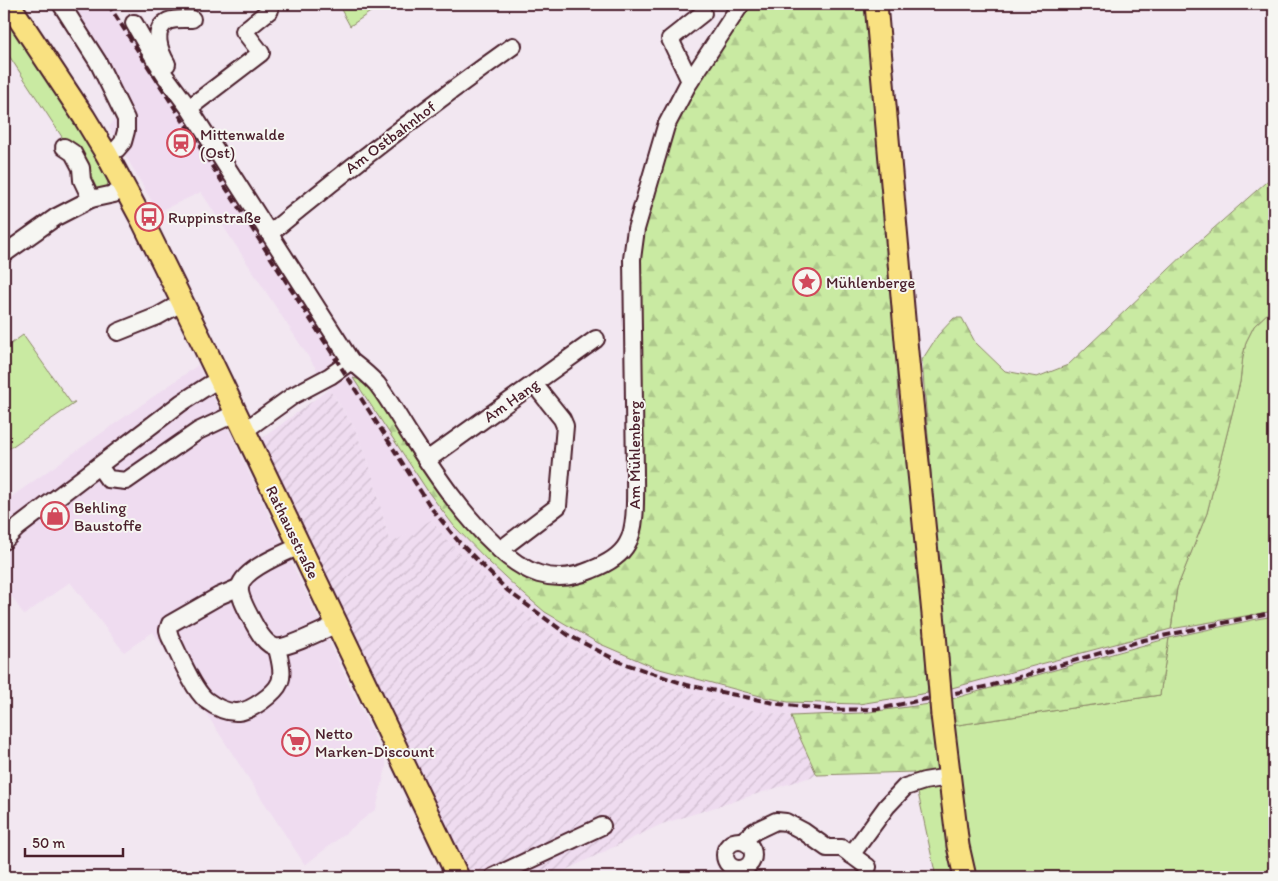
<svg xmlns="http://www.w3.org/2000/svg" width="1278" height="881" viewBox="0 0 1278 881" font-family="Itim,sans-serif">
<defs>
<pattern id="industrial-furrows" width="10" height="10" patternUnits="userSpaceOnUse" patternTransform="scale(1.25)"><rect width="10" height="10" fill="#efdcf0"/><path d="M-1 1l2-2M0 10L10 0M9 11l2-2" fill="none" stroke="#cebcce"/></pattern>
<pattern id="forest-firs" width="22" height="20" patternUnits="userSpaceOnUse" patternTransform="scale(1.25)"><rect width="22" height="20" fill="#c9eaa2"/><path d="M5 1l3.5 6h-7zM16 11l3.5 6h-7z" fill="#aec88c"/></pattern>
</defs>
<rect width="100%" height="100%" fill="#f2e7f1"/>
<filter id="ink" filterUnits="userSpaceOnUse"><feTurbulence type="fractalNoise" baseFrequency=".02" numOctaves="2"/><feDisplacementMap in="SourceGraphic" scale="10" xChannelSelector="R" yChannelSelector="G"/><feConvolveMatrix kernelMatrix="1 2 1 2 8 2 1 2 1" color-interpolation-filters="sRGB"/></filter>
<g filter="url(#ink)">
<g fill="#efdcf0">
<polygon points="55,4 110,4 429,493 454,526 490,563 518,589 545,612 599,643 656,668 764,697 788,702 928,693 1171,629 1274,611 1274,616 1257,619 1169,638 930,704 862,713 791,716 735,707 683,691 624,670 563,641 506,599 446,539 432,521 390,544 371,470 354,427 201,192 158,212 109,127 116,117 94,65"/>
<polygon points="198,365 386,762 386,768 376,809 305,865 153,632 124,652 70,582 24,615 12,597 4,603 4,502"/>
</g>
<polygon fill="url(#industrial-furrows)" points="329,389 354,427 371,470 390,544 431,520 446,539 506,599 563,641 624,670 683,691 735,707 791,716 794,725 817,775 662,824 551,877 466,877 260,440"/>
<g fill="#c9eaa2" stroke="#8a8466">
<polygon points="338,4 382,4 350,26"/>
<polygon points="4,11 100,159 109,177 107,187 101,190 93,189 64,140 4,48"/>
<polygon points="1274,307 1274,611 1171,629 1177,588 1207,513 1240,382 1243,356 1246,342 1254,326"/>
<polygon points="23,335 71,403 75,403 4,452 4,349"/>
<polygon points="1274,616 1274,867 1271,877 976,877 971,861 951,726 1160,695 1169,638 1257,619"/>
<polygon points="938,785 955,877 936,877 917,788"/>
</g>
<g fill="url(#forest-firs)" stroke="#8a8466">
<polygon points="751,4 864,4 874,93 896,346 898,402 917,546 928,693 859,704 788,702 764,697 656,668 598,643 545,612 518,589 490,563 454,526 429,493 353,378 365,381 381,401 449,503 553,584 572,586 595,578 631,550 637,257 640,231 673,131 690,88"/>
<polygon points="1274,175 1274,307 1254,326 1246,342 1243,356 1240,382 1207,513 1177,588 1171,629 948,689 922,360 938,335 954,318 962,318 975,342 1005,371 1037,377 1068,365 1187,252"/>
<polygon points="1169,638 1160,695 951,726 948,700"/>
<polygon points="930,704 937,772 915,776 913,772 817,775 794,725 791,716 862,713"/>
</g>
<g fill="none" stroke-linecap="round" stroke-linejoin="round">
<defs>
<g id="minor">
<polyline points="61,4 98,62 126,119 126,131 123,142 117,149 107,155"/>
<path d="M134,23l26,46 29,39 162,253c9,7 18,14 26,23 14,18 24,38 37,57 24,37 49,74 81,104 12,12 28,24 44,29 17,5 36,3 52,-4 13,-5 29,-13 36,-26 10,-16 8,-51 8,-70l-3,-215 4,-30 30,-103 21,-40 54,-82"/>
<path d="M167,64c-7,-12 -16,-34 1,-43 7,-3 16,-2 24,-2"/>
<polyline points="690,81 670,39 703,13"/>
<polyline points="189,108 261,53 244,31 270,10"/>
<polyline points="64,147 73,153 81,168 82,180 91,199"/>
<path d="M270,233c79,-65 160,-128 243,-187"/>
<polyline points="4,254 56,217 91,199 114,194 125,188"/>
<polyline points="118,332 158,316 183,302"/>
<polyline points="244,430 251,426 294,395 330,376 351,361"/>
<polyline points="427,460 596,339"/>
<polyline points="99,466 108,479 126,481 198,431 236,413"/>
<polyline points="4,541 17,528 181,403 209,385 220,380"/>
<path d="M300,546c-16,7 -56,23 -60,40 -2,10 9,28 13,36 5,9 12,23 23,25 10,2 50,-18 61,-23"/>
<polyline points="500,550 558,506 565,426 562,419 534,384"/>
<path d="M240,587l-21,9 -49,28 -2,6 2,7c9,17 22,51 36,63 8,6 21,13 32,12 13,-1 37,-18 42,-30 4,-11 -1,-24 -3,-34"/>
<polyline points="742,841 755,831 776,821 786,822 803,831 827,848 842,848 868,867"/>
<circle cx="739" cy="855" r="14"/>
<polyline points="851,855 887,806 905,787 924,781 949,777"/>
<polyline points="493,877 602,826"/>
</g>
<g id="major">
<polyline points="9,4 84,117 107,155 143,222 204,346 458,877"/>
<polyline points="876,4 907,352 935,634"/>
<polyline points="942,715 958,846 965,877"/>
</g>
</defs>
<use href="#minor" stroke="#4a1f2b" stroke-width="20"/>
<use href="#major" stroke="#4a1f2b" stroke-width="25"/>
<use href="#minor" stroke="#f6f6f2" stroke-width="16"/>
<use href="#major" stroke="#f9e181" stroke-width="21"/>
<polyline stroke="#4a1f2b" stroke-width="4" stroke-dasharray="8 4" stroke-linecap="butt" points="108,4 432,509 459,542 508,591 568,635 620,662 687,685 779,704 829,710 878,709 989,686 1144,640 1274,612"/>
<defs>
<polyline id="major-bridge" points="935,634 942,715"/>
</defs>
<use href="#major-bridge" stroke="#4a1f2b" stroke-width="25" stroke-linecap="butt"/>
<use href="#major-bridge" stroke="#f9e181" stroke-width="21"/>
</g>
</g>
<defs>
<symbol id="station-ring" viewBox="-11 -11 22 22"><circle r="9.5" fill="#f6f6f2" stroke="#d1495b" stroke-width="1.5"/><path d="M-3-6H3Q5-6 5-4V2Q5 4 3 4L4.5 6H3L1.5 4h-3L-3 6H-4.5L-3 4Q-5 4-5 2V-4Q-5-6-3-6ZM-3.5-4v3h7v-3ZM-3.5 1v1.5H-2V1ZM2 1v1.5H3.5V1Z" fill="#d1495b"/></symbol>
<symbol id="bus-ring" viewBox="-11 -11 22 22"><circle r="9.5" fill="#f6f6f2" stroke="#d1495b" stroke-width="1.5"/><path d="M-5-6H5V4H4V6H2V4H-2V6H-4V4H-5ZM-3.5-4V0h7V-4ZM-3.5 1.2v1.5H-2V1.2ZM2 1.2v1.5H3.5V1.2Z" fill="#d1495b"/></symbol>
<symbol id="sight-ring" viewBox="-11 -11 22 22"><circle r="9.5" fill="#f6f6f2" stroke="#d1495b" stroke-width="1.5"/><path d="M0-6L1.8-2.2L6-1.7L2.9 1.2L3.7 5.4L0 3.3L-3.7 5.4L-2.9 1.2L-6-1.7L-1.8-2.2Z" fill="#d1495b"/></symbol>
<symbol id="shop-ring" viewBox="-11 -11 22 22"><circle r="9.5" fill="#f6f6f2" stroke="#d1495b" stroke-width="1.5"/><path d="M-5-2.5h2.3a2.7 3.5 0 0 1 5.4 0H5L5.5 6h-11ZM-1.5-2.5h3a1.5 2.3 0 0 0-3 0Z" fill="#d1495b"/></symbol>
<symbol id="supermarket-ring" viewBox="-11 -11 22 22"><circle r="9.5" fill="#f6f6f2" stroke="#d1495b" stroke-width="1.5"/><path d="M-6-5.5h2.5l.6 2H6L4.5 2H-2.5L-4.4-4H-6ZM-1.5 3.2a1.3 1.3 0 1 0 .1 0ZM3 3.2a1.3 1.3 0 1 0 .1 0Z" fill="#d1495b"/></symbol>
</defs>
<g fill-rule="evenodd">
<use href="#station-ring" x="165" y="127" width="32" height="32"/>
<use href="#bus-ring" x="133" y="201" width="32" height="32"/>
<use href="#sight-ring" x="791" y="266" width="32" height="32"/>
<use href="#shop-ring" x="39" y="500" width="32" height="32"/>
<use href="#supermarket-ring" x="280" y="726" width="32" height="32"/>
</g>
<g text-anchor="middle" stroke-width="4" stroke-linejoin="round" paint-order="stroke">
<g font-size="16" fill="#4a1f2b" stroke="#f6f6f2" text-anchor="start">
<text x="200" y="140">Mittenwalde<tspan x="200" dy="18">(Ost)</tspan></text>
<text x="168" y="223">Ruppinstraße</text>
<text x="826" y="288">Mühlenberge</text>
<text x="74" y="513">Behling<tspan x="74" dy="18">Baustoffe</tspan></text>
<text x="315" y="739">Netto<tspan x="315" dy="18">Marken-Discount</tspan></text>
</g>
<g font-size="16" fill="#4a1f2b" stroke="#f6f6f2">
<text transform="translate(390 137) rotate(-37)" y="6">Am Ostbahnhof</text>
<text transform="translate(511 400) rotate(-35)" y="6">Am Hang</text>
<text transform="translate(634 455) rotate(-90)" y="6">Am Mühlenberg</text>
<text transform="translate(293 532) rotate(64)" y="6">Rathausstraße</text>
</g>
</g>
<rect width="1278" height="881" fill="none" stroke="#f6f6f2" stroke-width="20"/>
<rect x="10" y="10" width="1258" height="861" fill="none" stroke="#4a1f2b" stroke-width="2" filter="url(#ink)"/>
<path d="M25 848v8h98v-8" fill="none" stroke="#4a1f2b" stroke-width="2.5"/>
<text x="32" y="848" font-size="15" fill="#4a1f2b" stroke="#f6f6f2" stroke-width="4" paint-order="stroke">50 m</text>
</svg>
